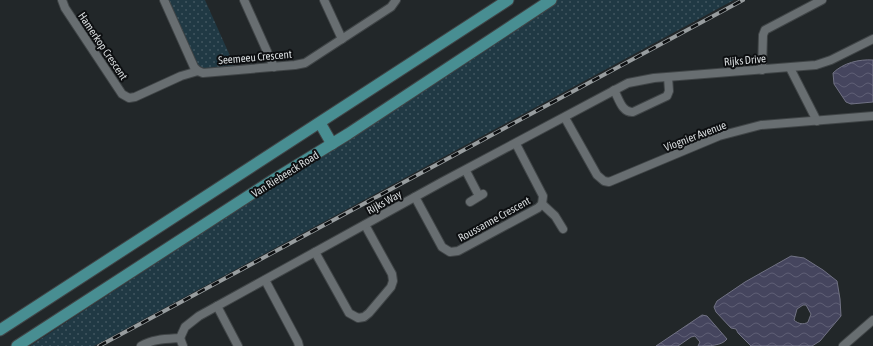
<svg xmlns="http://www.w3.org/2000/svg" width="873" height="346" viewBox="0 0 873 346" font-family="'Asap Condensed',sans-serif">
<defs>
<pattern id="grass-dots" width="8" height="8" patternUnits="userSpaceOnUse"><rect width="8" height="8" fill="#203944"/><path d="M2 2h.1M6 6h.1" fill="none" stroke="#40555f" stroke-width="1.8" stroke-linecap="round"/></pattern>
<pattern id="water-waves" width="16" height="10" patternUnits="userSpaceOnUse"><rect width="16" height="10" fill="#45455e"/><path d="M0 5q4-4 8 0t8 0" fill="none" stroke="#5f5f75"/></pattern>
</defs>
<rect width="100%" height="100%" fill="#222729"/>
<g fill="url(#grass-dots)">
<polygon points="168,0 205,0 235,67 208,69 204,69 198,65"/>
<polygon points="557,0 734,0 94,346 30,346"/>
</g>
<g fill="url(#water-waves)" stroke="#717284" fill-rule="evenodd">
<path d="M873,60v42l-22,2 -5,-2 -12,-18 -1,-11c10,-10 26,-14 40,-13z"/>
<path d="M791,256l13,2 19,12 14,11 3,18 1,17 -21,25 -8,5h-61l-13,-13 -2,-4 -5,-1 -15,-16 -2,-5 3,-6 28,-19zM803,305h3l5,9 -3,8c-4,3 -10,2 -14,-2l3,-11z"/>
<path d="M702,315l5,1 20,23c-5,7 -19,7 -29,7l2,-4 -5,-6 -4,1 -13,9h-22z"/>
</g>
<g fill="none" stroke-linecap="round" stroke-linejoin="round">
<defs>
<g id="minor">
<polyline points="62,0 65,8 122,94 129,98 135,97 181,76 198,71"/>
<polyline points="164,0 194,67 198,71 203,73 295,65 305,63 391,7 396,0"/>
<polyline points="244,0 274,67"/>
<polyline points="324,0 342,39"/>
<polyline points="790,68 817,121"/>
<polyline points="762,70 763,35 765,30 822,0"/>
<path d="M614,90c5,9 8,23 19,22l34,-16 2,-5 -1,-14"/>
<polyline points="565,118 597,175 604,181 609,182 719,136 761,125 873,116"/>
<polyline points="466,171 479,196"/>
<polyline points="415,197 442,247 450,252 458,251 538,208 542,204 543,196 516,144"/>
<polyline points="470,202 483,194"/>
<polyline points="542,204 555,216 563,229"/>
<polyline points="315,252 349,313 358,318 364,317 369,313 391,287 393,281 392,274 365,225"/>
<polyline points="265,280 298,342 299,346"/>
<polyline points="217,306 238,346"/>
<polyline points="180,338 185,327 199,316 442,182 628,83 654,78 816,65 831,60 873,39"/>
<polyline points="180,338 183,346"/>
<path d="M141,346c12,-7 25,-7 39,-8"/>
<polyline points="843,346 873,320"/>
</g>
<g id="primary">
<polyline points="320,123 332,144"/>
<polyline points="0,330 508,0"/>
<polyline points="17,346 273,180 348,134 551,0"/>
</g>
</defs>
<use href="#minor" stroke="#404547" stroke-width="10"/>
<use href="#primary" stroke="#404547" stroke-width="13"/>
<use href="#minor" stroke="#686e71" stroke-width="8"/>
<use href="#primary" stroke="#488e92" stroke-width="11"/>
<defs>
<polyline id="rail" points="99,346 743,0"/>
</defs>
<use href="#rail" stroke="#989d9f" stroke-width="4"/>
<use href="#rail" stroke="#0d0f11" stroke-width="2.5" stroke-dasharray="8" stroke-linecap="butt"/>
</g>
<g text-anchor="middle" stroke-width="4" stroke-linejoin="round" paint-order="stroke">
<g font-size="11" fill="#d7dbdd" stroke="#0d0f11">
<text transform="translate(103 46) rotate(56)" y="4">Hamerkop Crescent</text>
<text transform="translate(255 57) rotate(-5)" y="4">Seemeeu Crescent</text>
<text transform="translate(745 60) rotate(-5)" y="4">Rijks Drive</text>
<text transform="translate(695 136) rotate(-21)" y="4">Viognier Avenue</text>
<text transform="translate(285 174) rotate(-32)" y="4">Van Riebeeck Road</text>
<text transform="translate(384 202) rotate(-29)" y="4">Rijks Way</text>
<text transform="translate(494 219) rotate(-29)" y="4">Roussanne Crescent</text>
</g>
</g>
</svg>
